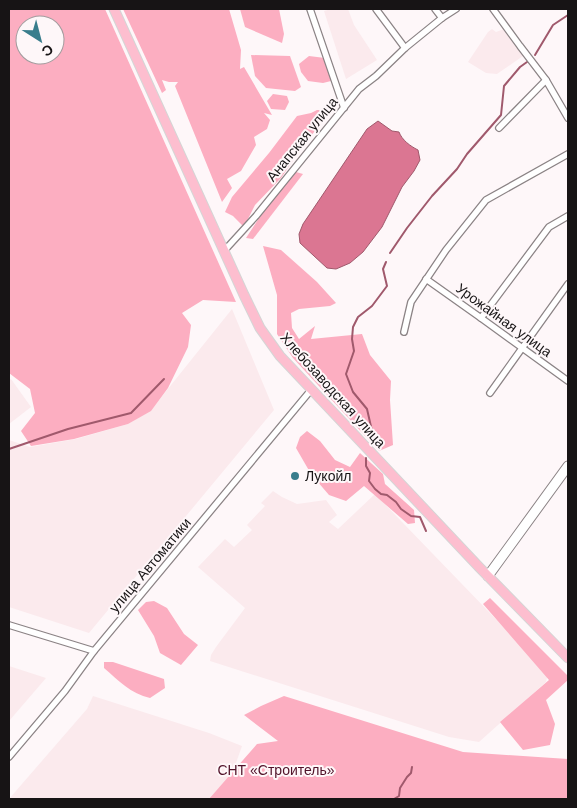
<svg xmlns="http://www.w3.org/2000/svg" width="577" height="808" viewBox="0 0 577 808" font-family="Helvetica,sans-serif">
<rect width="100%" height="100%" fill="#fef7f9"/>
<g fill="#fbeaed">
<polygon points="331,9 348,9 354,25 377,60 346,79 324,11"/>
<polygon points="492,29 496,32 504,29 523,56 497,74 486,73 468,62 488,32"/>
<polygon points="232,309 274,410 89,633 9,607 9,440 30,447 76,439 128,424 151,410"/>
<polygon points="11,379 31,407 9,424 9,380"/>
<polygon points="273,491 282,497 297,504 326,500 337,515 329,522 338,529 375,494 548,673 546,682 479,742 449,737 210,661 211,655 216,647 245,608 198,567 225,539 234,547 252,530 247,525 265,506 261,503"/>
<polygon points="9,666 46,678 9,721"/>
<polygon points="93,696 209,733 242,746 231,777 211,799 9,799 87,709"/>
</g>
<g fill="#fcaec1" fill-rule="evenodd">
<path d="M9,9h96l131,293 -33,-2 -21,13 9,12 -3,22 -20,41 -17,23 -23,13 -54,15 -43,7 -10,-15 14,-18 -5,-24 -21,-16zM25,25h30v30h-30z"/>
<polygon points="123,9 229,9 241,50 240,69 244,67 272,115 264,113 270,120 267,129 254,137 256,145 241,171 227,179 232,188 222,202 175,86 178,82 169,82 162,80 166,90 162,93"/>
<polygon points="240,9 279,9 284,34 282,43 245,27"/>
<polygon points="251,55 290,56 301,87 295,91 266,88 255,76"/>
<polygon points="309,56 325,58 331,81 323,83 308,81 301,72 299,64"/>
<polygon points="273,94 287,96 289,102 285,110 271,109 267,101"/>
<polygon points="317,110 330,110 301,150 295,152 296,156 281,178 255,205 244,227 233,216 225,212 232,197 269,153 297,116 311,113"/>
<polygon points="296,172 303,174 253,239 246,238 267,206"/>
<polygon points="263,246 281,250 317,282 336,303 330,306 299,309 291,313 292,328 299,339 315,326 311,339 362,334 370,355 391,381 390,400 393,445 379,451 293,358 277,334 277,295"/>
<polygon points="307,431 320,441 335,460 350,467 360,453 383,474 385,484 414,510 415,523 408,524 364,486 346,501 329,495 311,474 296,448 300,437"/>
<polygon points="490,598 568,676 568,680 546,700 555,724 550,745 523,750 500,722 549,680 483,604"/>
<polygon points="154,601 167,608 184,634 198,645 181,665 160,653 154,636 138,610 146,602"/>
<path d="M104,662h9l51,17 1,9 -15,10c-19,-4 -32,-18 -46,-30z"/>
<polygon points="284,696 463,752 568,759 568,799 209,799 257,744 278,741 244,715 261,706"/>
</g>
<path fill="#db7692" stroke="#a0596c" d="M378,121l14,10 7,1c3,8 11,14 19,18l2,10 -6,11 -12,16 -20,40 -19,25 -13,11 -14,6 -9,-1 -27,-25 -1,-9 4,-10 64,-95z"/>
<g fill="none" stroke-linecap="round" stroke-linejoin="round">
<g stroke="#a0596c" stroke-width="2">
<polyline points="535,55 553,25 568,15"/>
<polyline points="390,253 407,228 432,196 457,169 467,154 501,115 504,86 520,67 527,62"/>
<polyline points="372,431 367,409 353,392 346,374 354,351 352,339 353,327 358,317 372,306 387,286 383,269 386,262"/>
<polyline points="9,449 68,429 131,413 164,379"/>
<polyline points="366,458 366,466 370,473 369,481 375,489 381,494 387,495 396,502 401,509 411,516 420,517 426,531"/>
<polyline points="394,799 399,796 400,788 407,777 411,773 412,767"/>
</g>
<defs>
<g id="minor">
<polyline points="310,9 344,108"/>
<polyline points="376,9 405,48"/>
<polyline points="435,9 442,18"/>
<polyline points="493,9 520,46 546,80"/>
<polyline points="499,128 546,80 568,118"/>
<polyline points="224,251 256,216 359,89 376,76 405,48 442,18 456,9"/>
<polyline points="426,279 481,318 568,381"/>
<polyline points="481,318 549,227 568,216"/>
<polyline points="404,332 411,302 446,250 486,200 568,154"/>
<polyline points="490,393 568,284"/>
<polyline points="9,625 94,651"/>
<polyline points="9,757 65,691 94,651 311,390"/>
</g>
<polyline id="secondary" points="488,576 568,466"/>
<polyline id="primary" points="114,9 244,295 260,328 280,356 479,567 568,658"/>
</defs>
<use href="#minor" stroke="#8b8385" stroke-width="8"/>
<use href="#secondary" stroke="#8b8385" stroke-width="11"/>
<use href="#primary" stroke="#d5d5d5" stroke-width="11"/>
<use href="#minor" stroke="#fff" stroke-width="5.5"/>
<use href="#secondary" stroke="#fff" stroke-width="9"/>
<use href="#primary" stroke="#fdbecf" stroke-width="9"/>
</g>
<circle fill="#397d8c" stroke="#fef7f9" stroke-width="2" cx="295" cy="476" r="5"/>
<g text-anchor="middle" stroke-width="4" stroke-linejoin="round" paint-order="stroke">
<g font-size="14" fill="#171415" stroke="#fef7f9">
<text transform="translate(302 139) rotate(-51)" y="5">Анапская улица</text>
<text transform="translate(504 320) rotate(36)" y="5">Урожайная улица</text>
<text transform="translate(333 390) rotate(48)" y="5">Хлебозаводская улица</text>
<text transform="translate(150 565) rotate(-50)" y="5">улица Автоматики</text>
</g>
<g font-size="14" fill="#171415" stroke="#fef7f9" text-anchor="start">
<text x="305" y="481">Лукойл</text>
</g>
<g font-size="14" fill="#501128" stroke="#fef7f9">
<text x="276" y="775">СНТ «Строитель»</text>
</g>
</g>
<rect width="577" height="808" fill="none" stroke="#171415" stroke-width="20"/>
<g transform="translate(40 40) rotate(144)"><circle r="24" fill="#fef7f9" stroke="#a29c9e"/>
<path d="M0-4L9 19L0 12L-9 19Z" fill="#397d8c"/>
<text y="-8" font-size="14" font-weight="bold" text-anchor="middle" fill="#171415">С</text>
</g>
</svg>
